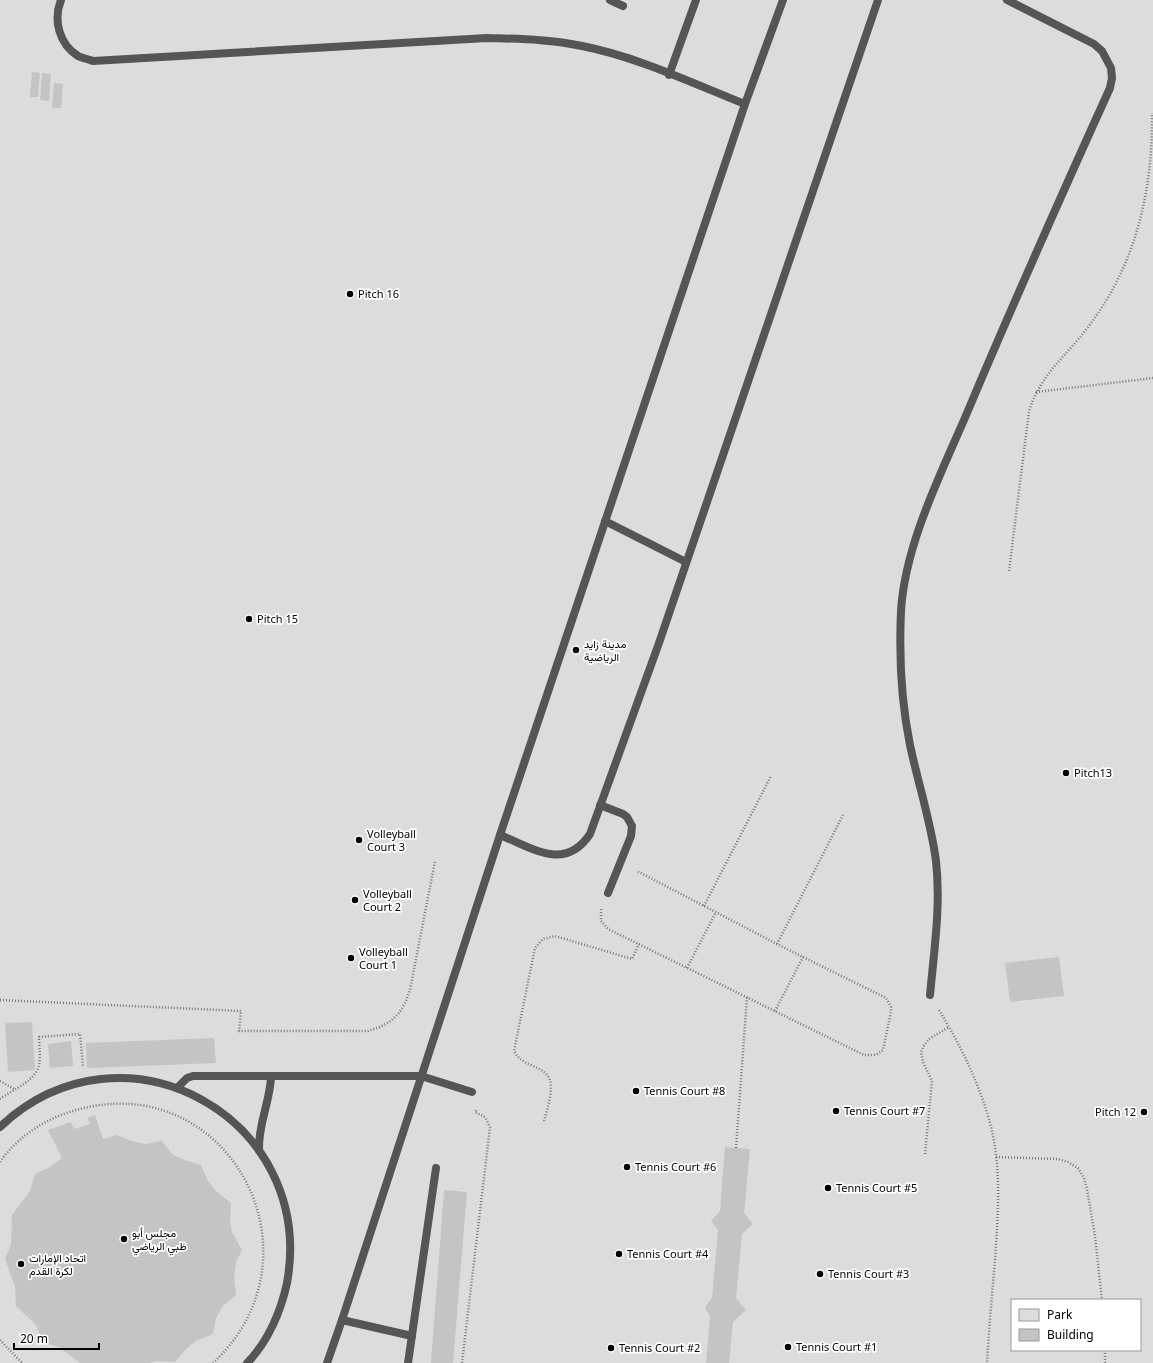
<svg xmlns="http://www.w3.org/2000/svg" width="1153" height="1363" viewBox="0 0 1153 1363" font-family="'Noto Sans',Vazirmatn,sans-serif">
<rect width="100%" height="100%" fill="#fff"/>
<path fill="#dcdcdc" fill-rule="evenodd" d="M0,0h1153v1363h-1153zM1012,1300h128v50h-128z"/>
<g fill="#c4c4c4">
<polygon points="32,72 40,73 38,97 30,97"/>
<polygon points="42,73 51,74 49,101 40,100"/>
<polygon points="54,83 63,84 61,108 52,108"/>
<polygon points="1059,957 1064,996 1010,1002 1005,963"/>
<polygon points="32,1022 35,1070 8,1072 5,1023"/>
<polygon points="214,1038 216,1063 87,1068 86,1043"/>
<polygon points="71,1041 73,1066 50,1068 48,1044"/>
<polygon points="95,1115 103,1139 117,1135 132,1141 146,1144 162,1141 172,1154 184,1160 201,1165 208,1181 216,1191 231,1203 230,1222 232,1232 242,1250 236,1262 234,1277 236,1295 223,1306 216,1318 213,1334 196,1341 187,1348 175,1362 157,1361 149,1363 80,1363 59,1347 44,1343 36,1325 16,1306 15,1287 5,1259 11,1244 12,1215 30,1191 35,1174 50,1167 62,1158 48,1130 71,1122 74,1129 90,1124 87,1118"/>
<polygon points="725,1147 750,1149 744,1213 753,1224 742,1234 736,1298 746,1310 733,1322 729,1363 706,1363 710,1317 705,1307 712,1298 718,1230 711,1221 720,1211"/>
<polygon points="444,1190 467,1192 453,1363 431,1363"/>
</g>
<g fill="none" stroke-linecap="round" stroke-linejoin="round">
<g stroke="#777" stroke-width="2.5" stroke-dasharray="1 2" stroke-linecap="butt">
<polyline points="1036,392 1153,378"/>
<path d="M1009,571l20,-160c13,-39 36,-53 59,-84 48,-62 65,-137 64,-214"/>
<polyline points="704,906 771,776"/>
<polyline points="601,909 601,921 608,929 864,1055 876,1055 883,1050 891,1012 891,1007 886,998 777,944 637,871"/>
<polyline points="777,944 843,815"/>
<polyline points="687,968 716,912"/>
<polyline points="0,1000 241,1011 239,1031 368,1031 380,1027 391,1021 400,1012 406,1001 410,990 435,861"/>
<path d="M939,1010c22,36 40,73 51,113 12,45 8,91 5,137 -3,34 -6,69 -8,103"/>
<polyline points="775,1011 803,957"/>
<polyline points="0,1081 14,1089"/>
<path d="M0,1099c12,-9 36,-18 39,-34 2,-9 0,-19 0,-28l41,-3 3,32"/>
<path d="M544,1121c3,-11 7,-23 7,-34 0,-23 -29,-18 -37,-36l21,-103 8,-9 12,-3 77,23 7,-15"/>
<polyline points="736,1148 747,997"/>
<polyline points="925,1154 932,1081 923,1062 921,1052 923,1047 929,1039 949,1027"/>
<polyline points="996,1157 1058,1159 1068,1162 1078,1168 1084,1178 1087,1189 1095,1236 1102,1300"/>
<path d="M0,1162c17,-25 45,-43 73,-51 153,-47 257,143 140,252"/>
<polyline points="0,1340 22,1363"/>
<polyline points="1105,1350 1105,1363"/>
<polyline points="462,1363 490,1127 485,1117 475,1112 476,1110"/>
</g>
<g stroke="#555" stroke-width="8">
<path d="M61,0c-8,20 -2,44 17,56 4,2 10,3 15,5l394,-23c32,1 63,1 95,8 56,11 110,37 163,58"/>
<polyline points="610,0 623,6"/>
<polyline points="669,75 696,0"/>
<polyline points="605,521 686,562"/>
<polyline points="600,805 623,814 627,817 632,826 631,836 608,893"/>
<path d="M500,835c32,13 65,37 90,-1l69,-191 219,-643"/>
<path d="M930,995c4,-44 11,-89 6,-134 -5,-39 -18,-78 -26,-116 -9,-44 -11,-90 -9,-134 4,-67 40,-137 66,-198 46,-109 94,-217 143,-325l2,-10 -1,-10 -9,-17 -8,-7 -87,-44"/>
<polyline points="177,1088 187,1078 193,1076 421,1076 472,1092"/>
<path d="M0,1127c123,-116 317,-10 287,156 -6,28 -19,59 -40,80"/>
<path d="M259,1150c-1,-26 11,-48 12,-73"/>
<polyline points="342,1320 412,1336"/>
<polyline points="327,1363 342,1320 500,835 745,104 783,0"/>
<polyline points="408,1363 436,1168"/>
</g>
</g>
<g fill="#000" stroke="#fff" stroke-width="1.5">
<circle cx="350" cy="294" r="4"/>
<circle cx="249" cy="619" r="4"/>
<circle cx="576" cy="650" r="4"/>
<circle cx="1066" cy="773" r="4"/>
<circle cx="359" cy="840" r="4"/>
<circle cx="355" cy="900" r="4"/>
<circle cx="351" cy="958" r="4"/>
<circle cx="636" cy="1091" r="4"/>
<circle cx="836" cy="1111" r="4"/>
<circle cx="1144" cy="1112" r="4"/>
<circle cx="627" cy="1167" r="4"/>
<circle cx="828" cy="1188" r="4"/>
<circle cx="124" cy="1239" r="4"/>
<circle cx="619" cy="1254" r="4"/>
<circle cx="21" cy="1264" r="4"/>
<circle cx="820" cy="1274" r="4"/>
<circle cx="788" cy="1347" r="4"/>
<circle cx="611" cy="1348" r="4"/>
</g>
<g text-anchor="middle" stroke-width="3.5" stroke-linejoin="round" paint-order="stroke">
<g font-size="11" fill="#000" stroke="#fff" text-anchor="start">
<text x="358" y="298">Pitch 16</text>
<text x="257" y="623">Pitch 15</text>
<text x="584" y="648">مدينة زايد<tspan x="584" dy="13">الرياضية</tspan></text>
<text x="1074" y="777">Pitch13</text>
<text x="367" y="838">Volleyball<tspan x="367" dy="13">Court 3</tspan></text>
<text x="363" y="898">Volleyball<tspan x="363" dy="13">Court 2</tspan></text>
<text x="359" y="956">Volleyball<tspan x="359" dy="13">Court 1</tspan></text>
<text x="644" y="1095">Tennis Court #8</text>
<text x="844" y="1115">Tennis Court #7</text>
<text x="1136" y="1116" text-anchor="end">Pitch 12</text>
<text x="635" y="1171">Tennis Court #6</text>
<text x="836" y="1192">Tennis Court #5</text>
<text x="132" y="1237">مجلس أبو<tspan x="132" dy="13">ظبي الرياضي</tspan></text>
<text x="627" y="1258">Tennis Court #4</text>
<text x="29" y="1262">اتحاد الإمارات<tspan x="29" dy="13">لكرة القدم</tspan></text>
<text x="828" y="1278">Tennis Court #3</text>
<text x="796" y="1351">Tennis Court #1</text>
<text x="619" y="1352">Tennis Court #2</text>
</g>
</g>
<rect x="1011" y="1299" width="130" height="52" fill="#ffffff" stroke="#999999"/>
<rect x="1019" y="1309" width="20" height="12" fill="#dcdcdc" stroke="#999999"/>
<text x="1047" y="1319" font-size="12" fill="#000000">Park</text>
<rect x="1019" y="1329" width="20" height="12" fill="#c4c4c4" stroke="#999999"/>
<text x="1047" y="1339" font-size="12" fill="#000000">Building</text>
<path d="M14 1343v6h85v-6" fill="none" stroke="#000000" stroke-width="2"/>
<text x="20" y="1343" font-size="12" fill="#000000" stroke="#ffffff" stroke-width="3" paint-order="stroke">20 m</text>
</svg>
